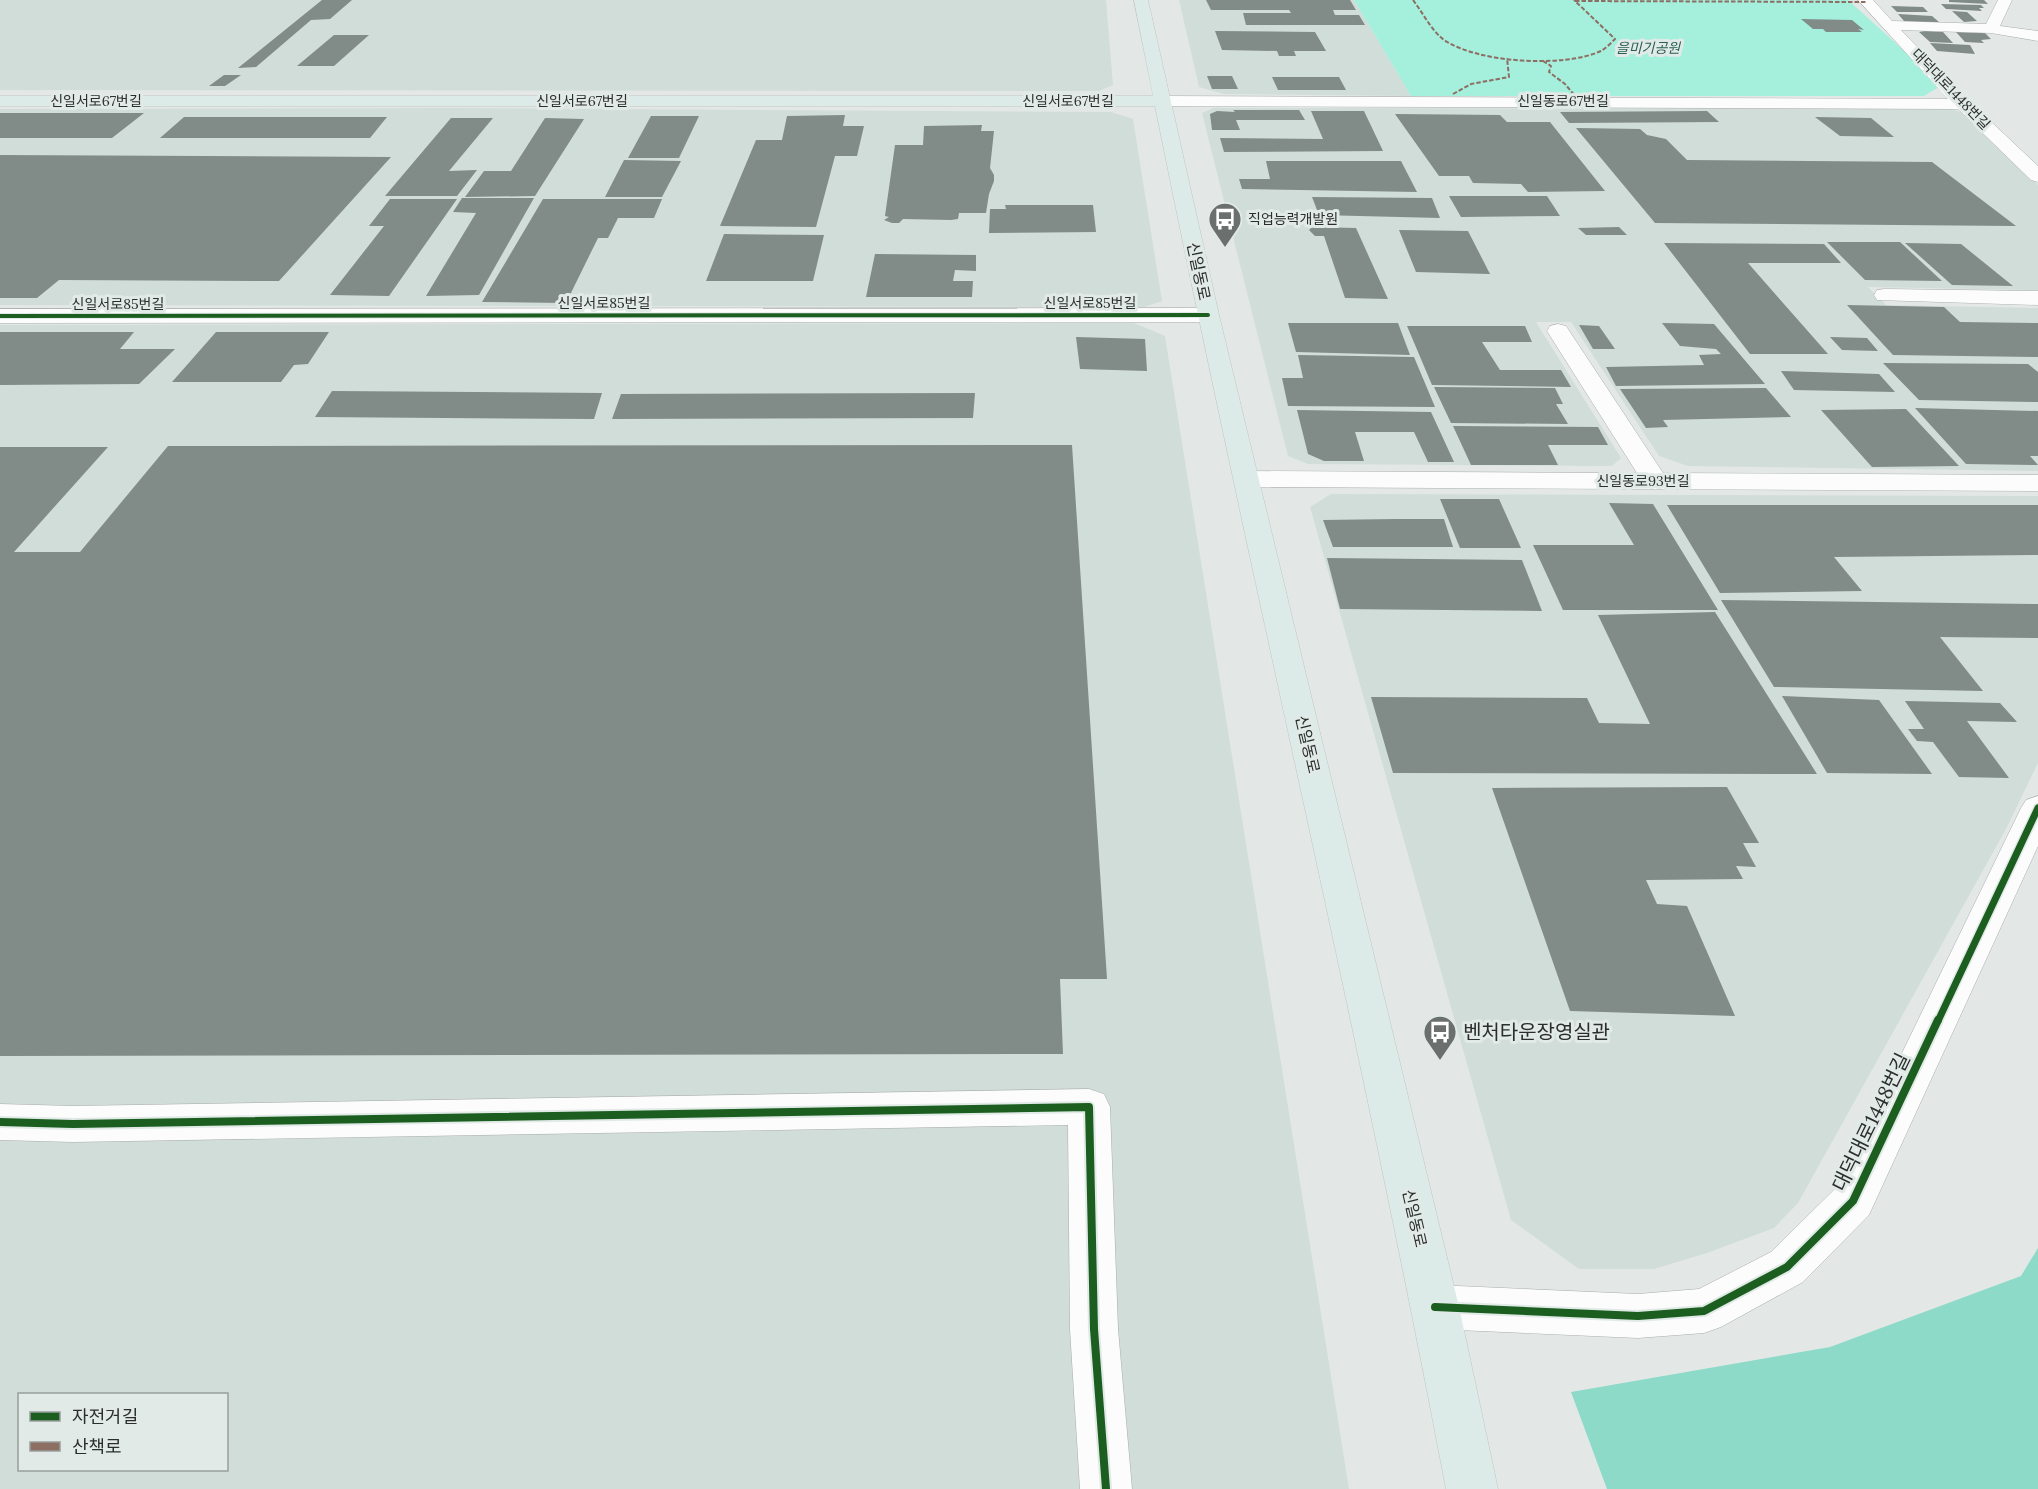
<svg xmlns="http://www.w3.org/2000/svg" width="2038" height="1489" viewBox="0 0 2038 1489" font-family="Lora,'Noto Sans KR',serif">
<rect width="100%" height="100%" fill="#e3e8e6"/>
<g fill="#d1ddd9" fill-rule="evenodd">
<polygon points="0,0 1106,0 1113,85 1099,91 0,90"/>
<polygon points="1179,0 1354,0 1411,96 1224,94 1199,87"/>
<polygon points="450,108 1111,112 1133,119 1162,301 1144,307 0,305 0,109"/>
<polygon points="1213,108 1949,109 1970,114 2038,185 2038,290 1868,287 1886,305 2038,308 2038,471 1688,466 1659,456 1571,322 1536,322 1621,458 1612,466 1308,464 1288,456 1202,113"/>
<path d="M1134,323l31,13 184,1153h-1349v-1164zM20,1394h206v76h-206z"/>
<polygon points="1331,494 2038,496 2038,763 2006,829 1798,1203 1774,1228 1707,1253 1654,1269 1579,1269 1511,1220 1310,507"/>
</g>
<polygon fill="#a5efdd" points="1354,0 1848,0 1942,85 1924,96 1411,96"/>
<polygon fill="#8ddac9" points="2038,1248 2038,1489 1607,1489 1571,1392 1830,1347 2021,1276"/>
<g fill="#818b88">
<polygon points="322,0 352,0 330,19 311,20 256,67 238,68"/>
<polygon points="1206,0 1350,0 1356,10 1333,10 1335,15 1359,15 1365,25 1246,25 1243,13 1291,13 1289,10 1211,10"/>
<polygon points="1949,0 1984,0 1988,4 1949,2"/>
<polygon points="1941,4 1981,5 1984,8 1979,8 1982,11 1946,9"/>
<polygon points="1891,6 1923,7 1928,12 1897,12"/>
<polygon points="1952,11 1967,12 1977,21 1964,22"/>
<polygon points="1898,14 1932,16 1939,22 1910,22 1904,21"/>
<polygon points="1801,19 1852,20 1864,30 1858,29 1862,32 1826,32 1823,29 1813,29"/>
<polygon points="1215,31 1315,32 1326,51 1294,51 1296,56 1279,56 1277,51 1222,50"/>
<polygon points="1925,31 1943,32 1953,43 1930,42 1919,32"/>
<polygon points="1956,32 1985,33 1991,39 1981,40 1984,43 1965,42"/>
<polygon points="334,35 369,35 334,66 297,66"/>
<polygon points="1930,43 1970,45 1975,54 1937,51"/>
<polygon points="224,75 241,75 225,86 209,86"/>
<polygon points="1207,76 1232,76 1238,89 1212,89"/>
<polygon points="1272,77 1339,77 1346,90 1278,90"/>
<polygon points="1233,110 1299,110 1305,120 1236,120 1240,130 1212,130 1210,114 1217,111 1235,112"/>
<polygon points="1311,111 1364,111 1383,151 1224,152 1220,138 1323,139"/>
<polygon points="1707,111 1719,122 1569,123 1560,112"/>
<polygon points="0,113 144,113 112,138 0,138"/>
<polygon points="1395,114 1500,115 1507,122 1550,122 1605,191 1528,192 1521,184 1473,183 1469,176 1439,176"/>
<polygon points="845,115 843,126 864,126 857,156 835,156 816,227 720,226 756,140 782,140 787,116"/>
<polygon points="651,116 699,116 679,158 628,158"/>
<polygon points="184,117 387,117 370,138 160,138"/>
<polygon points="1815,117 1871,118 1894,137 1840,136"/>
<polygon points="451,118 493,118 449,171 477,170 457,196 385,196"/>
<polygon points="545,118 584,119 535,196 465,197 484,171 511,171"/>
<polygon points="982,125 981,131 994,131 990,168 994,175 994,181 989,194 986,213 959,213 958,219 951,220 903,219 899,223 892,223 884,220 889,217 885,216 895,145 923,145 924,126"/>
<polygon points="1576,128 1640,129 1647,135 1666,139 1687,160 1932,162 2016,226 1655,223"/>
<polygon points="0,155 391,157 279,281 59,280 37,298 0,298"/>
<polygon points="624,160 681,161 662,197 605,197"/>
<polygon points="1266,161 1401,161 1417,192 1242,189 1239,179 1270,179"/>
<polygon points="1449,196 1547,196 1560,216 1461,217"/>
<polygon points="1312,197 1432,198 1440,218 1319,215"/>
<polygon points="462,198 534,198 479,295 426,296 476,213 453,212"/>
<polygon points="390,199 457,199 389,296 330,295 384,226 369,226"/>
<polygon points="543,199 662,199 654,218 618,218 608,238 598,238 566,303 482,302"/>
<polygon points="1005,205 1093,205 1096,232 989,233 990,209 1006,209"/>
<polygon points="1312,227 1356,228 1388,299 1345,298 1324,236 1315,236 1309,230"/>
<polygon points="1619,227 1627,235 1586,235 1578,228"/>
<polygon points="1399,230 1468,231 1490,274 1416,272"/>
<polygon points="724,234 824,235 813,281 706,281"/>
<polygon points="1827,242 1900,242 1942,281 1865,280"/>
<polygon points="1664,243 1824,244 1841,263 1748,263 1828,354 1750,354"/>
<polygon points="1905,243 1961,244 2013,286 1952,285"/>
<polygon points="875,254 976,255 976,271 955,270 953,281 973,281 972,297 866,297"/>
<polygon points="1847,305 1944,307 1960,322 2038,323 2038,357 1893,355"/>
<polygon points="1288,323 1398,323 1410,355 1296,352"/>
<polygon points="1662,323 1714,324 1765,384 1616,386 1606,367 1704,365 1699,355 1721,354 1716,349 1680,346"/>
<polygon points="1579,325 1599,326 1615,349 1593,349"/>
<polygon points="1407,326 1525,326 1532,342 1482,342 1500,370 1561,370 1571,387 1432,385"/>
<polygon points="0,332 134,332 120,349 175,349 139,384 0,385"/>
<polygon points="216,332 329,332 308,364 294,365 281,382 172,382"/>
<polygon points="1076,337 1145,339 1147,371 1080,369"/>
<polygon points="1830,337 1867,338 1878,351 1842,350"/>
<polygon points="1298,355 1414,357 1435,407 1288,406 1282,378 1303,378"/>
<polygon points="1883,363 2028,364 2038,372 2038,402 1919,400"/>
<polygon points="1781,371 1879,374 1895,392 1794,390"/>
<polygon points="1434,387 1555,388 1563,404 1556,404 1568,424 1451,423"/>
<polygon points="1766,388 1791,417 1663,420 1668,427 1646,428 1620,389"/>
<polygon points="332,391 602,393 594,419 315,417"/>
<polygon points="975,393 973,418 612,419 621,394"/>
<polygon points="1915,408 2038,411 2038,456 2030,456 2038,465 1966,464"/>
<polygon points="1906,409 1959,466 1872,467 1821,410"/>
<polygon points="1297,410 1431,412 1454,462 1428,462 1414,432 1355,432 1364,461 1324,461 1308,454"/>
<polygon points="1453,426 1598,427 1608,445 1548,445 1558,465 1471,465"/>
<polygon points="1072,445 1107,979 1060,979 1063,1054 0,1056 0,447 108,447 14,552 80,552 168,446"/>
<polygon points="1440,499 1499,499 1521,548 1460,548"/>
<polygon points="1609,503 1653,504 1718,610 1563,610 1533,545 1634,545"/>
<polygon points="1667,505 2038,505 2038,555 1834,557 1862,591 1720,593"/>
<polygon points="1396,519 1444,519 1453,547 1333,547 1323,520"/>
<polygon points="1327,558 1522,560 1542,611 1340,609"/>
<polygon points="1721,600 2038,604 2038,638 1940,637 1983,691 1774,687"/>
<polygon points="1715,612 1817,774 1393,773 1371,697 1587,698 1599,723 1650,724 1598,615"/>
<polygon points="1782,696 1879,700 1932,774 1827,773"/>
<polygon points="1905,701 2000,703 2017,722 1967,721 2009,778 1959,777 1933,742 1917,741 1908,729 1924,729"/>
<polygon points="1727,787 1759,843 1743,843 1756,867 1736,866 1743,879 1646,880 1657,904 1687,906 1735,1016 1570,1011 1492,788"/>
</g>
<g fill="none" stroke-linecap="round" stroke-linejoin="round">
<defs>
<g id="minor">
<polygon points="1858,0 1873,0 1892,21 1986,24 1998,0 2012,0 2000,26 2038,31 2038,41 1991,33 1901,30 1968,100 2038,166 2038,182 2031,180 1958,109 1163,106 1155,101 1163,96 1948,99"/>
<polygon points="1885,289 2038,291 2038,305 1877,300 1874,295 1877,290"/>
<polygon points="1208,308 1216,310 1219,315 1216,320 1208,322 0,323 0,309"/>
<polygon points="1558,324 1566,326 1663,473 2038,475 2038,491 1247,487 1238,485 1234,479 1238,473 1247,471 1637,473 1547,331 1550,326"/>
<polygon points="2038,796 2038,846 1869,1215 1803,1282 1721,1327 1704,1333 1638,1338 1435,1329 1418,1323 1411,1307 1418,1291 1435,1285 1638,1294 1699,1289 1771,1252 1837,1187 2021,808 2026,800"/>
<polygon points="1089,1089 1104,1094 1110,1107 1118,1329 1132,1489 1080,1489 1070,1329 1068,1125 73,1142 0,1140 0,1104 73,1106"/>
</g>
<path id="major" d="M1134,0h14l71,315 240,992 39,182h-52c-88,-463 -198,-921 -291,-1383h-1155v-10h1153z"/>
</defs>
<use href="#minor" stroke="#a9adac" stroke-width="1"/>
<use href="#major" stroke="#c2c5c4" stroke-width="1"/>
<use href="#minor" fill="#fbfcfb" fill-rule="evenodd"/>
<use href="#major" fill="#dcebe8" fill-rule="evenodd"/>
<g stroke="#8d6e63" stroke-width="2" stroke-dasharray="4.5 2" stroke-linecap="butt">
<path d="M1413,0c10,13 18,30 31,40 34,23 120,28 157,11 5,-3 10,-8 14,-12l-41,-39"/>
<polyline points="1575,1 1867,2"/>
<polyline points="1543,61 1551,66 1549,72 1565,84 1575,96"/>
<polyline points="1453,94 1471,84 1509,77 1507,58"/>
</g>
<defs>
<polyline id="cycleway-far2" points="0,316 1208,315"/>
<polyline id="cycleway-far1" points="1938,1021 2038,808"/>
<g id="cycleway">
<polyline points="0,1122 73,1124 1089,1107 1094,1329 1106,1489"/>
<polyline points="1435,1307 1638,1316 1704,1311 1787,1267 1853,1201 1938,1020"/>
</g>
</defs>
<use href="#cycleway-far2" stroke="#e1eae7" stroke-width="6"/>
<use href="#cycleway-far1" stroke="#e1eae7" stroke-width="10"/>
<use href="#cycleway" stroke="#e1eae7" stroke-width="12"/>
<use href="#cycleway-far2" stroke="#1b5e20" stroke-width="4"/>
<use href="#cycleway-far1" stroke="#1b5e20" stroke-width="7"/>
<use href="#cycleway" stroke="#1b5e20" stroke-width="8"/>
</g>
<defs>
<symbol id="bus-pin" viewBox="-11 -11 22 30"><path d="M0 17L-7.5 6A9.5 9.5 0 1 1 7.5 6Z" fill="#6b6f6e" stroke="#e1eae7"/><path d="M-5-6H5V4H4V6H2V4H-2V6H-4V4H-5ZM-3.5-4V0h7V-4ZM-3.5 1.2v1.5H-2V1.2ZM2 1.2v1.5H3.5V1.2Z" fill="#fff"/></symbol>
</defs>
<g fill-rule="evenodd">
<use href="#bus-pin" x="1206" y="200" width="38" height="52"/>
<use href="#bus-pin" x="1421" y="1013" width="38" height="52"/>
</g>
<g text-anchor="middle" stroke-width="6" stroke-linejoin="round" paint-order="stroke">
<g font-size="14" font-style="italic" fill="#285f52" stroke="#e1eae7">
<text x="1648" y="53">을미기공원</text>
</g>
<g font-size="14" fill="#2b2e2d" stroke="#e1eae7">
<text transform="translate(1951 89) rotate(46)" y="5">대덕대로1448번길</text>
<text x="96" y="106">신일서로67번길</text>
<text x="582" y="106">신일서로67번길</text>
<text x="1068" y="106">신일서로67번길</text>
<text x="1563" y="106">신일동로67번길</text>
<text x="604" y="308">신일서로85번길</text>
<text x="1090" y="308">신일서로85번길</text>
<text x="118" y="309">신일서로85번길</text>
<text x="1643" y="486">신일동로93번길</text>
</g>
<g font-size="14" fill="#2b2e2d" stroke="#e1eae7" text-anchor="start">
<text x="1248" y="224">직업능력개발원</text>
</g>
<g font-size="16" fill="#2b2e2d" stroke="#e1eae7">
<text transform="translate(1199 271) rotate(78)" y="6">신일동로</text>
<text transform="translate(1308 744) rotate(77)" y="6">신일동로</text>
<text transform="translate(1415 1218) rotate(77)" y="6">신일동로</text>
</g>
<g font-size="20" fill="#2b2e2d" stroke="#e1eae7" text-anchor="start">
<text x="1463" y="1039">벤처타운장영실관</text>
</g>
<g font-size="20" fill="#2b2e2d" stroke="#e1eae7">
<text transform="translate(1871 1122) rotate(-64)" y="7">대덕대로1448번길</text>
</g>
</g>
<rect x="18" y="1393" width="210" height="78" fill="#e1eae7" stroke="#989f9d" stroke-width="1.5"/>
<rect x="30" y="1412" width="30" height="9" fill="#1b5e20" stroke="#989f9d" stroke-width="1.5"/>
<text x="72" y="1423" font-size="18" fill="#2b2e2d">자전거길</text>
<rect x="30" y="1442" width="30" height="9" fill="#8d6e63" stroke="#989f9d" stroke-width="1.5"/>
<text x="72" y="1453" font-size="18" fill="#2b2e2d">산책로</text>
</svg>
